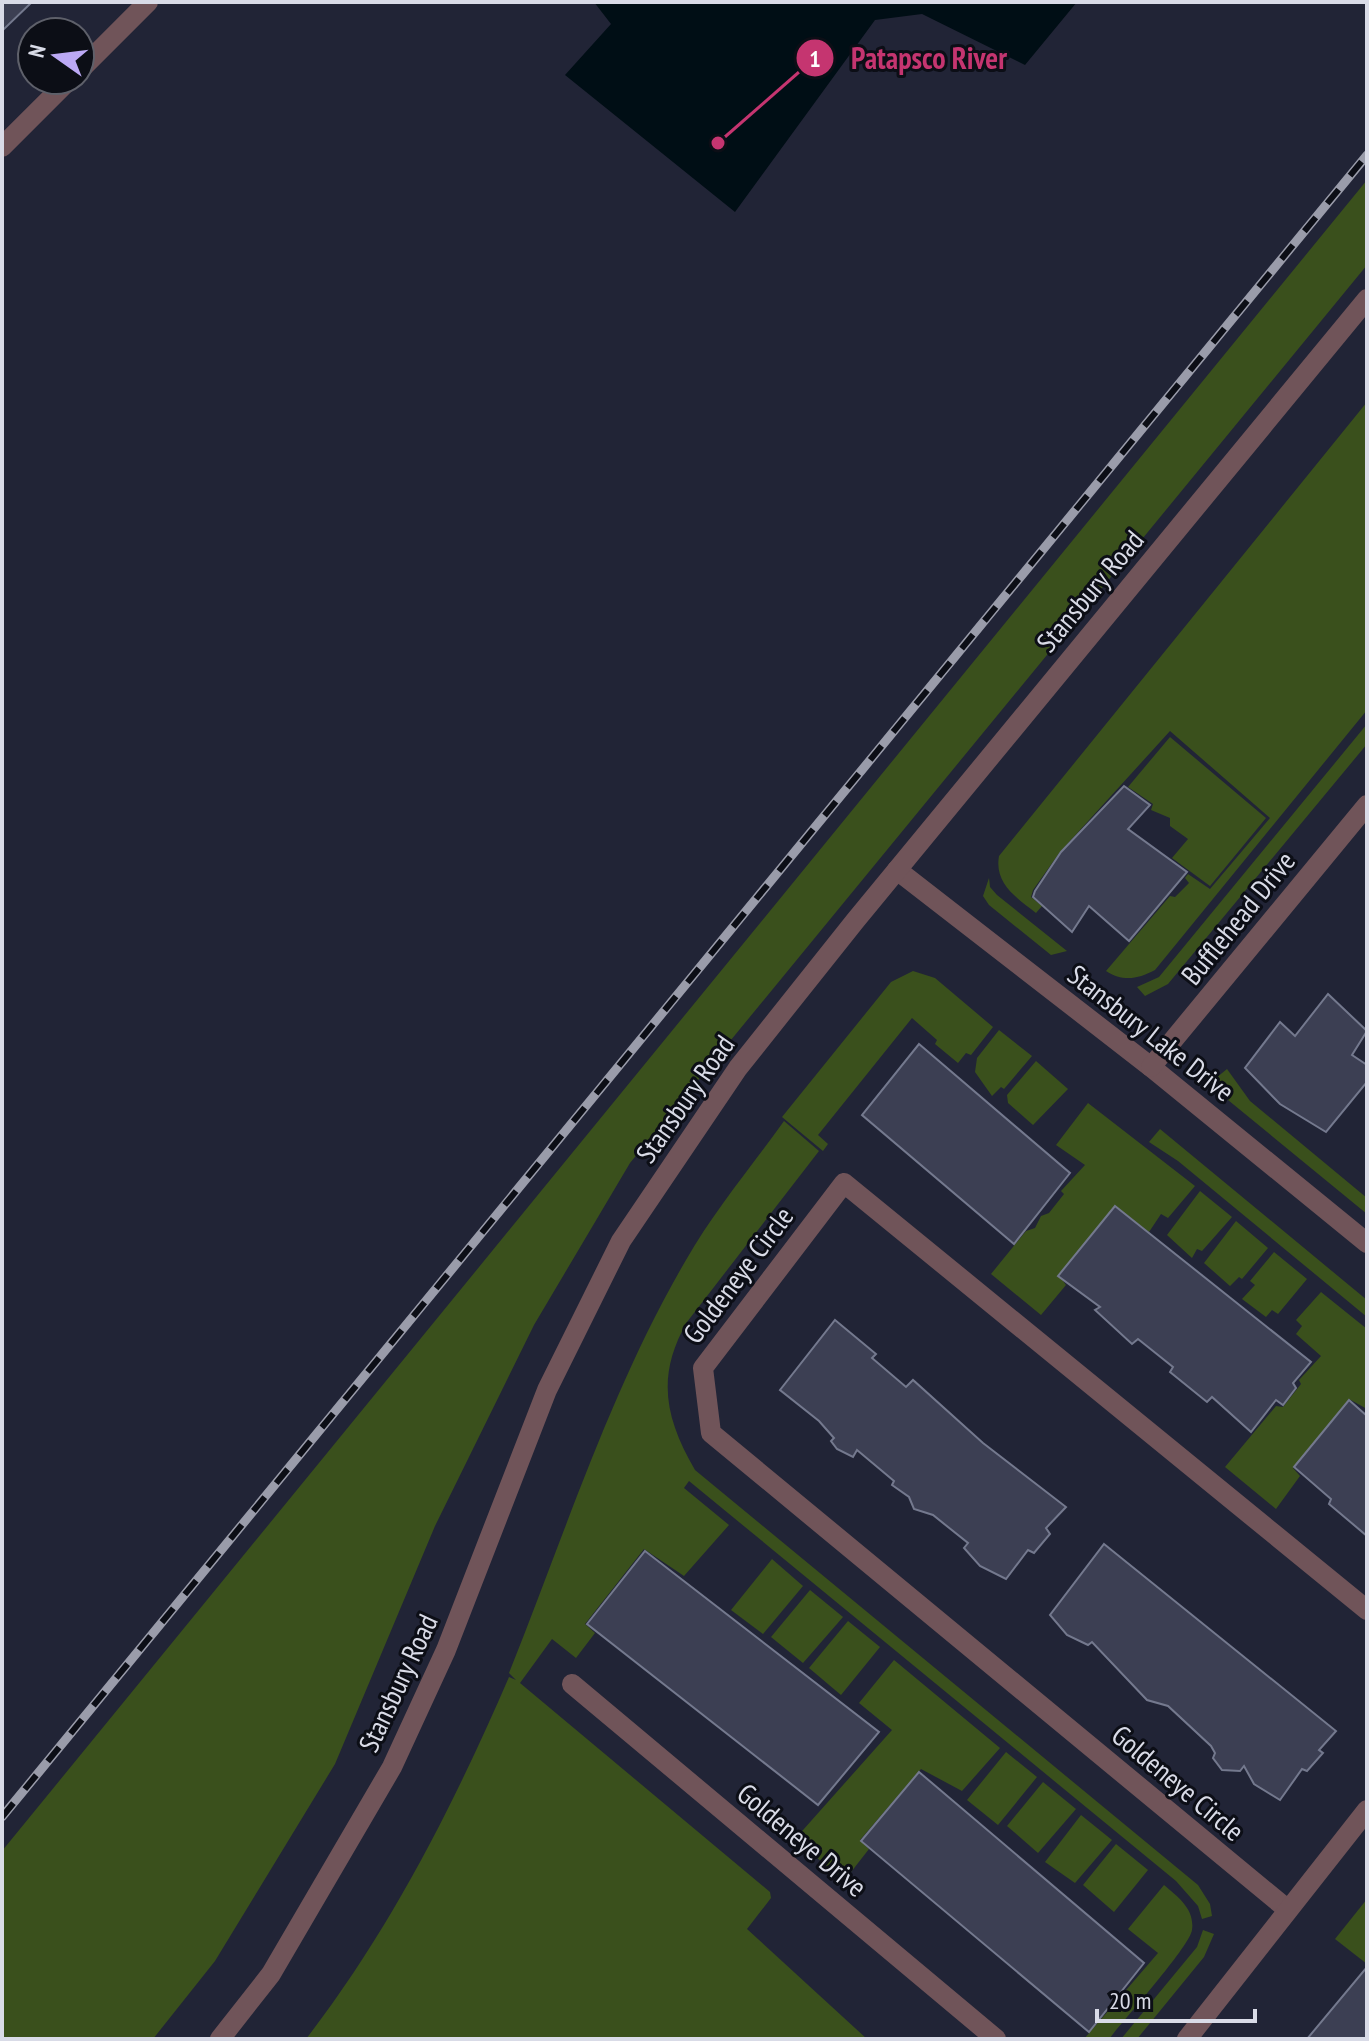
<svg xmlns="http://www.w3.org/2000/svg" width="1369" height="2041" viewBox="0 0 1369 2041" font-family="'PT Sans Narrow',sans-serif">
<rect width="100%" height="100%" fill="#212436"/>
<g fill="#3a501c">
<polygon points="1367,180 1367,265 630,1163 534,1325 435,1526 335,1764 215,1961 153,2039 2,2039 2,1851"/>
<path d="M1367,402v308l-212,260c-17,9 -32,12 -49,1l64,-75 5,1 14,-14 -4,-5 3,-4 22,15 60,-71 -100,-87 -110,121 -27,38 -2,7 11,9 -6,7c-19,-15 -42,-29 -37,-57z"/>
<polygon points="1367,724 1367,744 1168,984 1145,996 1137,987 1159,977"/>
<polygon points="1170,737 1266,818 1210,886 1172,858 1188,839 1170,826 1170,818 1151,810 1153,804 1128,787"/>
<polygon points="989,878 990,887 997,895 1067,951 1051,955 989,905 983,896"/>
<polygon points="913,971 935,978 993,1027 971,1055 966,1053 958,1063 935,1044 937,1040 912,1018 818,1135 828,1144 823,1151 782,1117 891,982"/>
<polygon points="999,1030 1032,1056 1004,1089 1001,1087 992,1096 975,1072 977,1058"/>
<polygon points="1036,1061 1068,1089 1033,1125 1008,1103 1007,1095"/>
<polygon points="1227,1069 1250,1101 1367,1198 1367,1214 1228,1100 1216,1078"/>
<polygon points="1088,1103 1195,1186 1168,1218 1161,1214 1149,1232 1122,1211 1061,1278 1066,1285 1041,1315 991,1274 1026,1231 1035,1228 1041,1216 1049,1213 1064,1194 1061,1191 1085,1165 1056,1145"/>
<path d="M784,1121l35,30 -132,171c-31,54 -22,96 8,148l503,415 12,19 2,12 -10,3 -4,-13 -22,-25 -487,-400 -5,7 45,37 -45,51 -40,-27 -59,75 10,9 -19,25 -24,-19 -32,44 250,209 1,6 -24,31 120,110h-561c85,-110 148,-235 203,-362l7,3 -7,-7c55,-137 102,-285 177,-413 28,-49 66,-94 98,-139z"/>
<polygon points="1160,1129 1367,1300 1367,1317 1178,1161 1149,1142"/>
<polygon points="1200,1191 1232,1217 1202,1251 1197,1249 1192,1258 1167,1235"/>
<polygon points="1236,1221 1268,1248 1242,1279 1239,1277 1230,1286 1204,1263"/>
<polygon points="1274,1252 1307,1279 1278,1314 1272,1310 1266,1317 1242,1299 1255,1285 1250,1281"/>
<polygon points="1321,1292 1367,1329 1367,1409 1349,1399 1293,1468 1300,1476 1276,1509 1225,1467 1276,1406 1283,1407 1301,1384 1299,1380 1321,1356 1296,1334 1302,1326 1296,1320"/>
<polygon points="772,1559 803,1586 763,1634 731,1610"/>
<polygon points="810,1590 843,1617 803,1663 771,1637"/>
<polygon points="848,1621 880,1647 841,1695 809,1668"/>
<polygon points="894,1660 1000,1748 962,1791 921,1769 860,1840 869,1849 844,1881 795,1839 892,1730 859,1703"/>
<polygon points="1006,1752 1037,1777 998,1825 967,1800"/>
<polygon points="1043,1782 1076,1809 1038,1853 1007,1826"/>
<polygon points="1081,1815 1112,1840 1075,1883 1045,1862"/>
<polygon points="1116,1844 1148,1870 1114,1912 1083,1885"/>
<path d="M1164,1885c14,12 31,24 28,45 -2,16 -69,91 -83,109h-25l74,-86 -30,-24z"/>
<polygon points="1367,1899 1367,1964 1335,1939"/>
<polygon points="1203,1930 1214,1934 1204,1957 1137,2039 1121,2039 1197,1947"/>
</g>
<polygon fill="#000e15" points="594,2 1077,2 1025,65 922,14 875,20 735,212 565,75 611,24"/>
<g fill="#3c3f53" stroke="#74798e" stroke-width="2">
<polygon points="2,2 32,2 2,31"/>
<polygon points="1124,786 1150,805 1128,829 1187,872 1129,941 1089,906 1072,932 1033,897 1035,891 1061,852"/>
<polygon points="1328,994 1367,1031 1352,1055 1367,1065 1367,1082 1326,1132 1280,1104 1245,1068 1280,1022 1295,1036"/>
<polygon points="919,1044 1070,1173 1014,1244 862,1115"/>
<polygon points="1115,1206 1311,1362 1293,1383 1296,1388 1283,1405 1276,1400 1251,1432 1212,1397 1207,1402 1170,1372 1173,1367 1138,1339 1132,1344 1095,1310 1100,1307 1058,1276"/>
<polygon points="835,1320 876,1354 872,1358 906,1387 913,1380 983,1443 1066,1507 1046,1528 1050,1534 1034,1553 1028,1550 1006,1579 980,1566 964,1548 968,1543 933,1515 914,1509 909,1497 892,1485 894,1481 857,1450 853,1457 837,1449 831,1441 834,1438 819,1421 780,1390"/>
<polygon points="1349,1400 1367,1416 1367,1536 1329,1504 1331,1499 1294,1467"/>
<polygon points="1104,1544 1336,1731 1319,1750 1323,1753 1307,1771 1302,1769 1280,1800 1254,1784 1244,1766 1240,1771 1222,1770 1213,1758 1215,1753 1211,1746 1168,1706 1147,1700 1092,1642 1088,1645 1067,1635 1050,1615"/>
<polygon points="645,1551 879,1732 818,1805 587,1624"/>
<polygon points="919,1772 1144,1963 1089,2032 861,1841"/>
<polygon points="1367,1967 1367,2039 1307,2039"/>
</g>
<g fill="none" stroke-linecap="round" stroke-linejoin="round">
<g stroke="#705459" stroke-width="20">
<polyline points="80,70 148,2"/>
<polyline points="2,147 69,80"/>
<polyline points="897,870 1151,1067 1367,1243"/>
<polyline points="1151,1067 1367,805"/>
<polyline points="572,1684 996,2039"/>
<polyline points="1287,1909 711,1433 703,1368 844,1183 1367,1610"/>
<polyline points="220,2039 271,1974 392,1767 446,1650 547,1390 621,1241 738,1068 855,921 1367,299"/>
<polyline points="1187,2039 1367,1810"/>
</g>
<defs>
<polyline id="rail" points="2,1817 1367,155"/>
</defs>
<use href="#rail" stroke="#9a9caa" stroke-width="9"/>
<use href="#rail" stroke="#0c0e16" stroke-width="6" stroke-dasharray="18" stroke-linecap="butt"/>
</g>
<g text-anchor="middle" stroke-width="6" stroke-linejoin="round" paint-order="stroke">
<g font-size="28" fill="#d9dbe7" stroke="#0c0e16">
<text transform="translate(1090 591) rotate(-50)" y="10">Stansbury Road</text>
<text transform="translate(1238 918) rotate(-51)" y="10">Bufflehead Drive</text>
<text transform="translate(1151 1033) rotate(38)" y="10">Stansbury Lake Drive</text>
<text transform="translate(685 1099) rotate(-55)" y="10">Stansbury Road</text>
<text transform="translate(738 1275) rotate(-53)" y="10">Goldeneye Circle</text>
<text transform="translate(398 1683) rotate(-65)" y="10">Stansbury Road</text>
<text transform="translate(1178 1783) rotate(40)" y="10">Goldeneye Circle</text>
<text transform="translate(802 1840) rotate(40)" y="10">Goldeneye Drive</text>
</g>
</g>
<path fill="none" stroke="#c53570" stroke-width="3" d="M718 143L815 58"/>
<g fill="#c53570" stroke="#0c0e16" stroke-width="3">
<circle cx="718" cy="143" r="8"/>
<circle cx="815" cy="58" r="20"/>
</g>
<g font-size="24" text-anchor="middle" font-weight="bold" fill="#fff">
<text x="815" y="67">1</text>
</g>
<g font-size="30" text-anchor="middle" font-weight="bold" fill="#c53570" stroke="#0c0e16" stroke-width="6" stroke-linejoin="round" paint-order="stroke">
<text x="929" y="69">Patapsco River</text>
</g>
<rect width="1369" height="2041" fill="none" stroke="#d9dbe7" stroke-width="8"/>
<g transform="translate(56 56) rotate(284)"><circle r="38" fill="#0c0e16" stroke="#5e606a" stroke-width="2"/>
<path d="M0-6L14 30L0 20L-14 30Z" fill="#bca9f5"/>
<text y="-12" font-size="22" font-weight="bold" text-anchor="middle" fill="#d9dbe7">N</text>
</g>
<path d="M1097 2009v12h158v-12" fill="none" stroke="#d9dbe7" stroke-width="4"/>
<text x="1109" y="2009" font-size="24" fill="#d9dbe7" stroke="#0c0e16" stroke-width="6" paint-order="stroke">20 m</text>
</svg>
